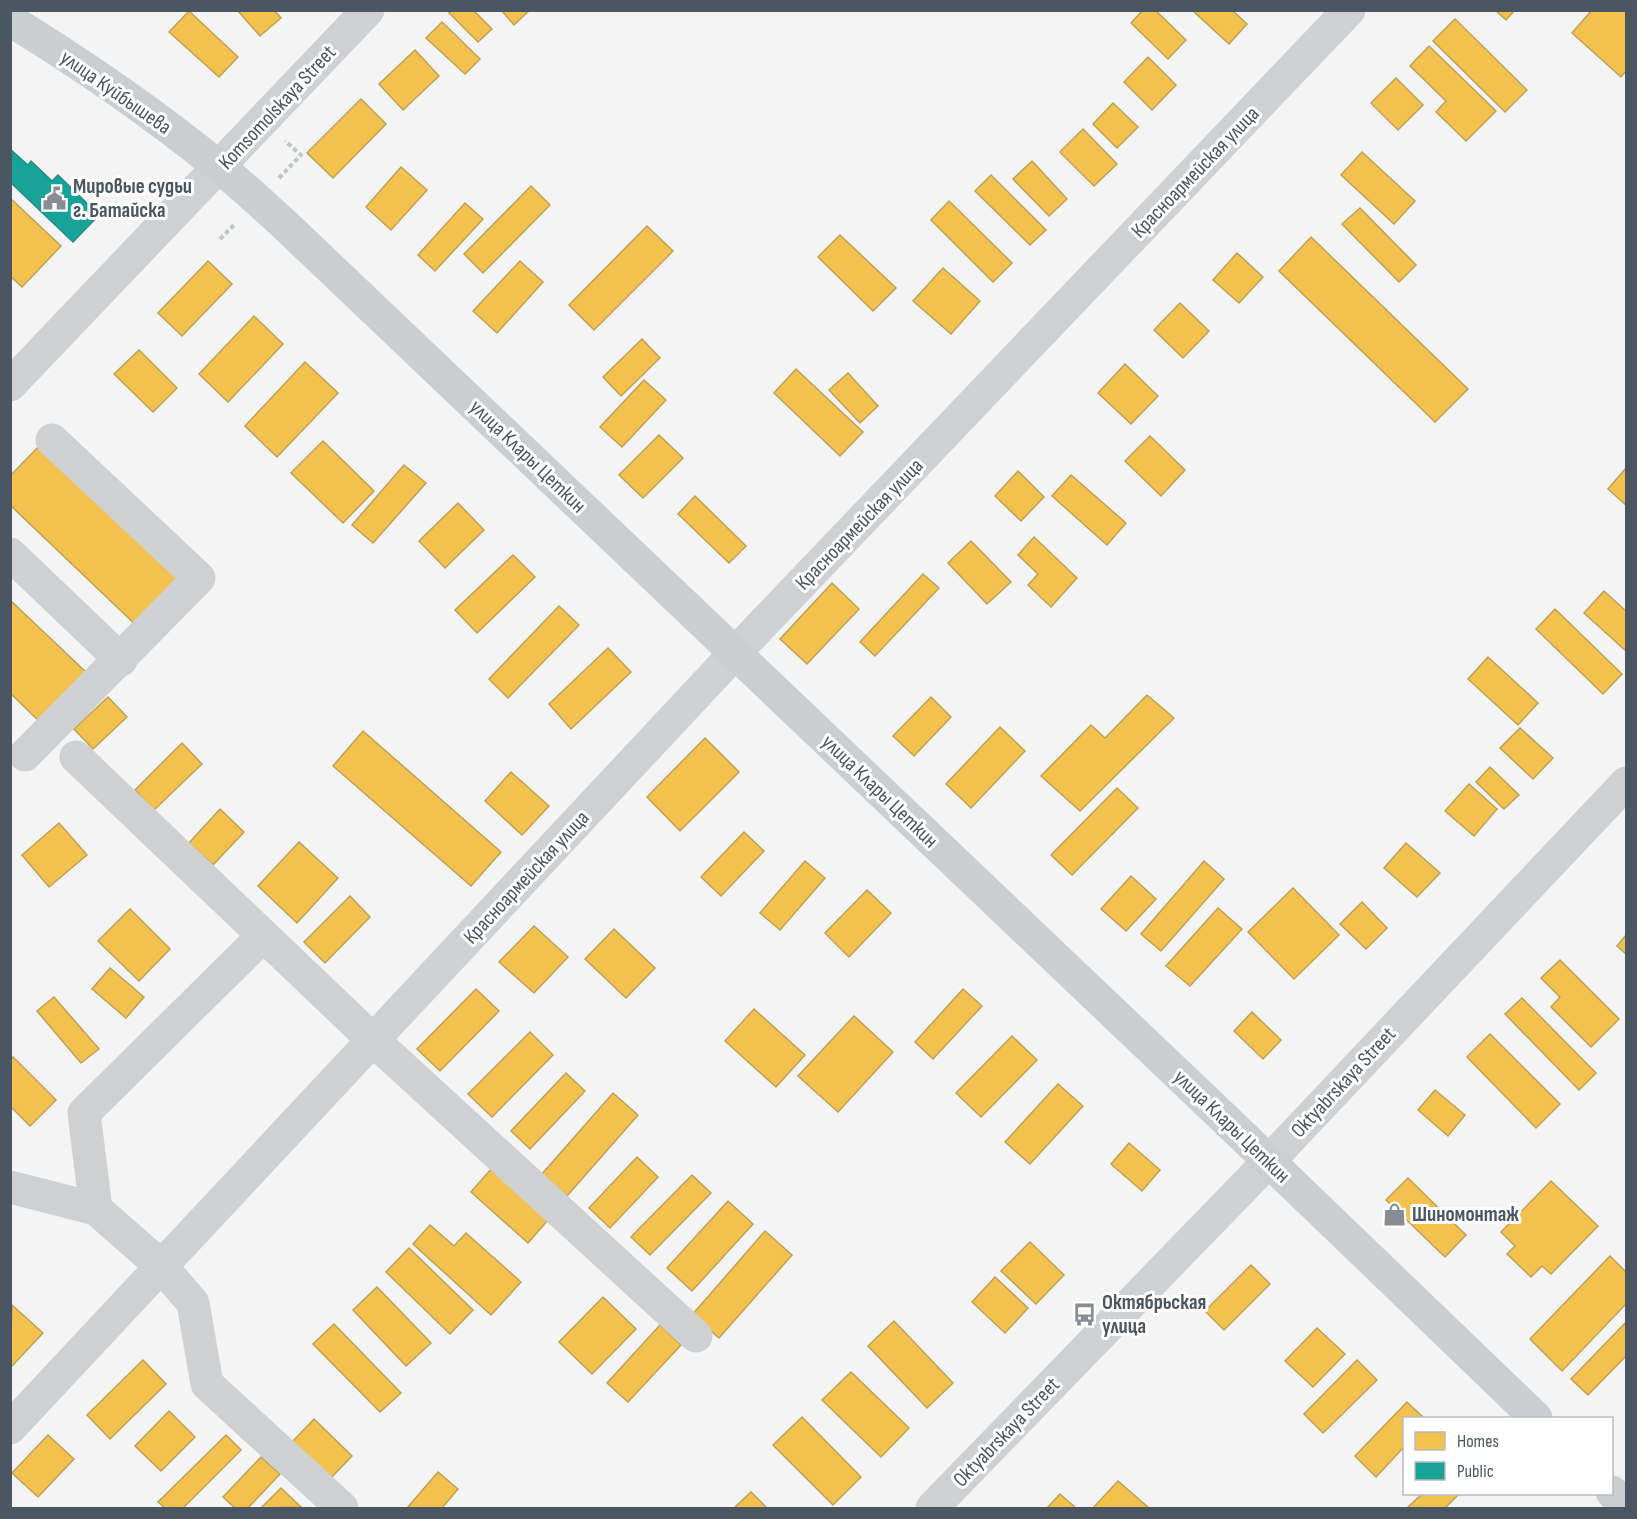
<svg xmlns="http://www.w3.org/2000/svg" width="1637" height="1519" viewBox="0 0 1637 1519" font-family="'Sofia Sans Condensed',sans-serif">
<rect width="100%" height="100%" fill="#f4f4f4"/>
<g fill="#f2c14e" stroke="#c0a154" stroke-width="1.5">
<polygon points="237,10 274,10 281,18 260,36"/>
<polygon points="451,10 473,10 492,29 478,42 449,13"/>
<polygon points="501,10 530,10 514,25"/>
<polygon points="1143,10 1155,10 1186,40 1168,59 1131,23"/>
<polygon points="1192,10 1232,10 1247,24 1229,44"/>
<polygon points="1495,10 1515,10 1506,20"/>
<polygon points="1592,10 1626,10 1626,71 1621,77 1572,33"/>
<polygon points="189,11 238,57 219,77 169,32"/>
<polygon points="1455,19 1527,90 1505,112 1433,41"/>
<polygon points="442,22 480,59 465,74 426,38"/>
<polygon points="1429,46 1496,111 1466,141 1436,112 1446,101 1410,66"/>
<polygon points="415,50 439,76 403,110 379,84"/>
<polygon points="1148,57 1176,85 1152,110 1124,82"/>
<polygon points="1396,78 1423,105 1398,130 1371,103"/>
<polygon points="361,99 386,124 333,178 307,153"/>
<polygon points="1113,103 1138,127 1117,148 1093,124"/>
<polygon points="1083,129 1117,164 1094,186 1060,152"/>
<polygon points="1362,152 1415,201 1394,224 1341,175"/>
<polygon points="1032,161 1067,199 1049,216 1013,179"/>
<polygon points="401,167 427,190 391,230 366,207"/>
<polygon points="991,175 1046,230 1030,245 975,191"/>
<polygon points="531,186 550,205 483,273 464,254"/>
<polygon points="10,198 61,246 22,287 10,276"/>
<polygon points="949,201 1012,263 993,282 931,220"/>
<polygon points="465,203 483,219 435,271 418,255"/>
<polygon points="1360,208 1416,265 1399,282 1342,224"/>
<polygon points="647,226 673,251 594,330 569,305"/>
<polygon points="840,235 896,288 873,311 818,257"/>
<polygon points="1311,237 1468,389 1435,422 1279,271"/>
<polygon points="1237,253 1263,277 1239,303 1213,280"/>
<polygon points="208,261 232,284 182,336 158,313"/>
<polygon points="520,261 543,282 497,333 473,311"/>
<polygon points="943,268 980,301 951,334 913,301"/>
<polygon points="1180,303 1209,331 1183,358 1154,330"/>
<polygon points="254,316 283,344 228,402 199,374"/>
<polygon points="642,339 660,358 621,396 603,377"/>
<polygon points="139,350 177,388 153,412 114,374"/>
<polygon points="305,362 338,393 277,457 245,426"/>
<polygon points="1125,364 1158,396 1131,424 1098,393"/>
<polygon points="796,369 863,432 840,456 774,393"/>
<polygon points="848,373 878,406 860,423 829,390"/>
<polygon points="644,380 666,400 622,447 600,427"/>
<polygon points="659,435 683,458 643,498 619,475"/>
<polygon points="1150,436 1185,470 1161,496 1125,461"/>
<polygon points="323,441 374,491 343,523 291,473"/>
<polygon points="42,443 188,583 142,631 10,505 10,476"/>
<polygon points="404,465 426,483 373,543 352,525"/>
<polygon points="1626,468 1626,505 1608,489"/>
<polygon points="1018,471 1044,497 1021,521 995,496"/>
<polygon points="1071,475 1126,523 1107,545 1052,496"/>
<polygon points="695,496 746,546 729,563 678,514"/>
<polygon points="458,503 484,530 445,568 419,541"/>
<polygon points="1034,537 1077,578 1051,607 1028,585 1038,574 1018,555"/>
<polygon points="971,541 1011,582 987,604 948,563"/>
<polygon points="513,555 535,577 477,633 455,610"/>
<polygon points="923,574 939,588 875,656 860,642"/>
<polygon points="832,583 859,609 807,664 780,639"/>
<polygon points="1604,591 1626,611 1626,651 1584,613"/>
<polygon points="10,600 88,674 41,723 10,693"/>
<polygon points="559,606 579,625 508,698 489,679"/>
<polygon points="1555,609 1622,674 1603,694 1536,629"/>
<polygon points="608,648 631,672 571,729 549,704"/>
<polygon points="1488,657 1538,703 1518,725 1468,679"/>
<polygon points="1147,695 1174,718 1080,811 1041,776 1091,725 1105,738"/>
<polygon points="108,697 127,717 93,749 74,729"/>
<polygon points="931,697 951,717 914,756 893,736"/>
<polygon points="1000,727 1025,751 971,808 946,784"/>
<polygon points="1520,728 1553,758 1533,779 1500,748"/>
<polygon points="363,731 501,852 471,886 333,766"/>
<polygon points="705,738 739,772 680,831 647,797"/>
<polygon points="182,743 202,764 154,810 135,790"/>
<polygon points="1490,767 1519,795 1504,809 1476,782"/>
<polygon points="511,772 549,806 522,835 485,801"/>
<polygon points="1469,784 1497,809 1474,836 1445,811"/>
<polygon points="1117,788 1138,808 1072,875 1051,855"/>
<polygon points="220,809 244,832 213,865 189,843"/>
<polygon points="59,823 87,855 49,887 22,855"/>
<polygon points="744,832 764,851 721,896 701,877"/>
<polygon points="299,842 338,878 297,923 258,886"/>
<polygon points="1406,843 1440,873 1417,897 1384,868"/>
<polygon points="805,861 825,878 780,930 760,913"/>
<polygon points="1204,861 1224,879 1161,951 1141,934"/>
<polygon points="1131,876 1156,899 1126,931 1101,909"/>
<polygon points="1293,888 1339,935 1294,979 1248,932"/>
<polygon points="867,890 891,913 849,957 825,933"/>
<polygon points="350,896 370,917 325,963 304,942"/>
<polygon points="1362,902 1387,928 1366,949 1340,924"/>
<polygon points="1218,908 1242,929 1190,986 1166,966"/>
<polygon points="130,909 170,949 139,981 98,941"/>
<polygon points="534,926 568,957 534,993 499,962"/>
<polygon points="614,929 655,968 626,998 585,959"/>
<polygon points="1626,935 1626,954 1617,946"/>
<polygon points="1560,960 1619,1019 1591,1047 1551,1007 1560,997 1541,978"/>
<polygon points="110,968 144,997 126,1018 92,989"/>
<polygon points="476,989 499,1011 440,1071 417,1049"/>
<polygon points="963,989 982,1006 933,1059 915,1042"/>
<polygon points="54,997 99,1049 81,1063 37,1011"/>
<polygon points="1522,998 1596,1073 1579,1090 1505,1014"/>
<polygon points="754,1009 805,1055 776,1087 725,1041"/>
<polygon points="1252,1012 1281,1040 1263,1059 1234,1031"/>
<polygon points="854,1016 893,1052 838,1112 798,1076"/>
<polygon points="530,1032 553,1055 492,1117 468,1094"/>
<polygon points="1490,1034 1560,1104 1536,1128 1467,1057"/>
<polygon points="1012,1036 1037,1060 981,1117 956,1093"/>
<polygon points="13,1057 56,1100 30,1126 10,1106 10,1060"/>
<polygon points="566,1073 585,1091 530,1149 511,1131"/>
<polygon points="1058,1084 1083,1106 1030,1164 1005,1142"/>
<polygon points="1435,1090 1465,1115 1448,1136 1418,1110"/>
<polygon points="613,1093 638,1115 567,1196 542,1174"/>
<polygon points="1129,1143 1160,1170 1142,1191 1111,1164"/>
<polygon points="637,1157 658,1177 610,1228 589,1208"/>
<polygon points="491,1169 548,1220 528,1243 471,1192"/>
<polygon points="692,1175 711,1193 650,1255 631,1237"/>
<polygon points="1408,1178 1466,1235 1445,1257 1386,1200"/>
<polygon points="1551,1181 1598,1226 1551,1274 1542,1266 1531,1277 1507,1254 1515,1246 1501,1232"/>
<polygon points="728,1201 753,1224 692,1291 667,1268"/>
<polygon points="430,1225 454,1246 466,1233 521,1282 491,1315 413,1244"/>
<polygon points="765,1231 792,1255 719,1338 692,1315"/>
<polygon points="1030,1242 1064,1275 1036,1304 1001,1271"/>
<polygon points="409,1248 473,1310 450,1334 386,1272"/>
<polygon points="1610,1256 1626,1272 1626,1304 1562,1371 1530,1339"/>
<polygon points="1251,1265 1270,1284 1224,1330 1205,1311"/>
<polygon points="995,1277 1028,1308 1005,1333 972,1302"/>
<polygon points="377,1287 431,1343 406,1366 353,1310"/>
<polygon points="603,1297 636,1329 592,1374 559,1342"/>
<polygon points="12,1305 43,1333 12,1366 10,1364"/>
<polygon points="894,1321 953,1383 927,1408 868,1346"/>
<polygon points="1626,1322 1626,1356 1588,1395 1571,1379"/>
<polygon points="334,1324 401,1393 380,1412 313,1344"/>
<polygon points="660,1325 681,1345 628,1402 607,1383"/>
<polygon points="1317,1328 1345,1354 1313,1387 1285,1361"/>
<polygon points="143,1360 166,1384 110,1439 87,1415"/>
<polygon points="1357,1360 1377,1380 1323,1433 1304,1414"/>
<polygon points="851,1372 909,1428 881,1457 822,1400"/>
<polygon points="1407,1402 1424,1418 1404,1418 1404,1447 1376,1477 1355,1456"/>
<polygon points="169,1411 195,1437 161,1471 135,1446"/>
<polygon points="802,1417 861,1477 833,1505 773,1445"/>
<polygon points="314,1419 352,1456 330,1479 292,1442"/>
<polygon points="48,1435 74,1459 38,1497 12,1473"/>
<polygon points="226,1435 241,1450 183,1508 165,1508 158,1502"/>
<polygon points="261,1457 280,1474 248,1508 235,1508 223,1497"/>
<polygon points="438,1472 458,1489 442,1508 407,1508"/>
<polygon points="1118,1481 1149,1508 1093,1508"/>
<polygon points="281,1488 301,1507 261,1508"/>
<polygon points="751,1492 767,1508 734,1508"/>
<polygon points="1060,1494 1076,1508 1047,1508"/>
<polygon points="1422,1494 1459,1494 1445,1508 1407,1508"/>
</g>
<polygon fill="#17a398" stroke="#268c88" stroke-width="1.5" points="10,149 28,165 31,161 52,181 58,175 99,215 73,242 10,182"/>
<g fill="none" stroke-linecap="round" stroke-linejoin="round">
<g stroke="#bcc7c4" stroke-width="4" stroke-dasharray="4.5 3" stroke-linecap="butt">
<polyline points="279,178 301,155 285,141"/>
<polyline points="220,239 236,223"/>
</g>
<g stroke="#ced0d2" stroke-width="33">
<polyline points="10,385 368,10"/>
<polyline points="10,554 121,660"/>
<polyline points="25,755 199,578 52,440"/>
<polyline points="76,757 373,1040 696,1336"/>
<polyline points="10,1187 96,1209 162,1267 193,1303 207,1384 342,1508"/>
<polyline points="96,1209 84,1113 263,936"/>
<polyline points="10,1428 735,653 1349,10"/>
<polyline points="932,1508 1269,1161 1626,783"/>
</g>
<g stroke="#caced1" stroke-width="33">
<path d="M10,20c73,45 143,93 209,147 23,18 44,38 65,57l941,895 311,299"/>
<polyline points="1612,1492 1626,1506"/>
</g>
</g>
<defs>
<symbol id="civic-bare" viewBox="-9 -9 18 18"><path d="M-.6-6.5H3V-4.5H.6V-3L4-1V1h2V6H-6V1h2V-1L-.6-3ZM-1.2 2.5V6h2.4V2.5Z" fill="#868d94" stroke="#fff" stroke-width="2.5" paint-order="stroke"/></symbol>
<symbol id="shop-bare" viewBox="-9 -9 18 18"><path d="M-5-2.5h2.3a2.7 3.5 0 0 1 5.4 0H5L5.5 6h-11ZM-1.5-2.5h3a1.5 2.3 0 0 0-3 0Z" fill="#868d94" stroke="#fff" stroke-width="2.5" paint-order="stroke"/></symbol>
<symbol id="bus-bare" viewBox="-9 -9 18 18"><path d="M-5-6H5V4H4V6H2V4H-2V6H-4V4H-5ZM-3.5-4V0h7V-4ZM-3.5 1.2v1.5H-2V1.2ZM2 1.2v1.5H3.5V1.2Z" fill="#868d94" stroke="#fff" stroke-width="2.5" paint-order="stroke"/></symbol>
</defs>
<g fill-rule="evenodd">
<use href="#civic-bare" x="38" y="182" width="33" height="33"/>
<use href="#shop-bare" x="1378" y="1198" width="33" height="33"/>
<use href="#bus-bare" x="1068" y="1298" width="33" height="33"/>
</g>
<g text-anchor="middle" stroke-width="6" stroke-linejoin="round" paint-order="stroke">
<g font-size="21" fill="#4a5661" stroke="#fff">
<text transform="translate(116 92) rotate(35)" y="7">улица Куйбышева</text>
<text transform="translate(277 107) rotate(-47)" y="7">Komsomolskaya Street</text>
<text transform="translate(1195 172) rotate(-46)" y="7">Красноармейская улица</text>
<text transform="translate(528 456) rotate(44)" y="7">улица Клары Цеткин</text>
<text transform="translate(859 524) rotate(-46)" y="7">Красноармейская улица</text>
<text transform="translate(880 791) rotate(44)" y="7">улица Клары Цеткин</text>
<text transform="translate(526 877) rotate(-47)" y="7">Красноармейская улица</text>
<text transform="translate(1343 1082) rotate(-47)" y="7">Oktyabrskaya Street</text>
<text transform="translate(1232 1126) rotate(44)" y="7">улица Клары Цеткин</text>
<text transform="translate(1006 1432) rotate(-46)" y="7">Oktyabrskaya Street</text>
</g>
<g font-size="21" font-weight="bold" fill="#4a5661" stroke="#fff" text-anchor="start">
<text x="73" y="193">Мировые судьи<tspan x="73" dy="24">г. Батайска</tspan></text>
<text x="1412" y="1221">Шиномонтаж</text>
<text x="1102" y="1309">Октябрьская<tspan x="1102" dy="24">улица</tspan></text>
</g>
</g>
<rect width="1637" height="1519" fill="none" stroke="#4a5661" stroke-width="24"/>
<rect x="1403" y="1417" width="210" height="78" fill="#ffffff" stroke="#b7bbc0" stroke-width="1.5"/>
<rect x="1415" y="1432" width="30" height="18" fill="#f2c14e" stroke="#b7bbc0" stroke-width="1.5"/>
<text x="1457" y="1447" font-size="18" fill="#4a5661">Homes</text>
<rect x="1415" y="1462" width="30" height="18" fill="#17a398" stroke="#b7bbc0" stroke-width="1.5"/>
<text x="1457" y="1477" font-size="18" fill="#4a5661">Public</text>
</svg>
